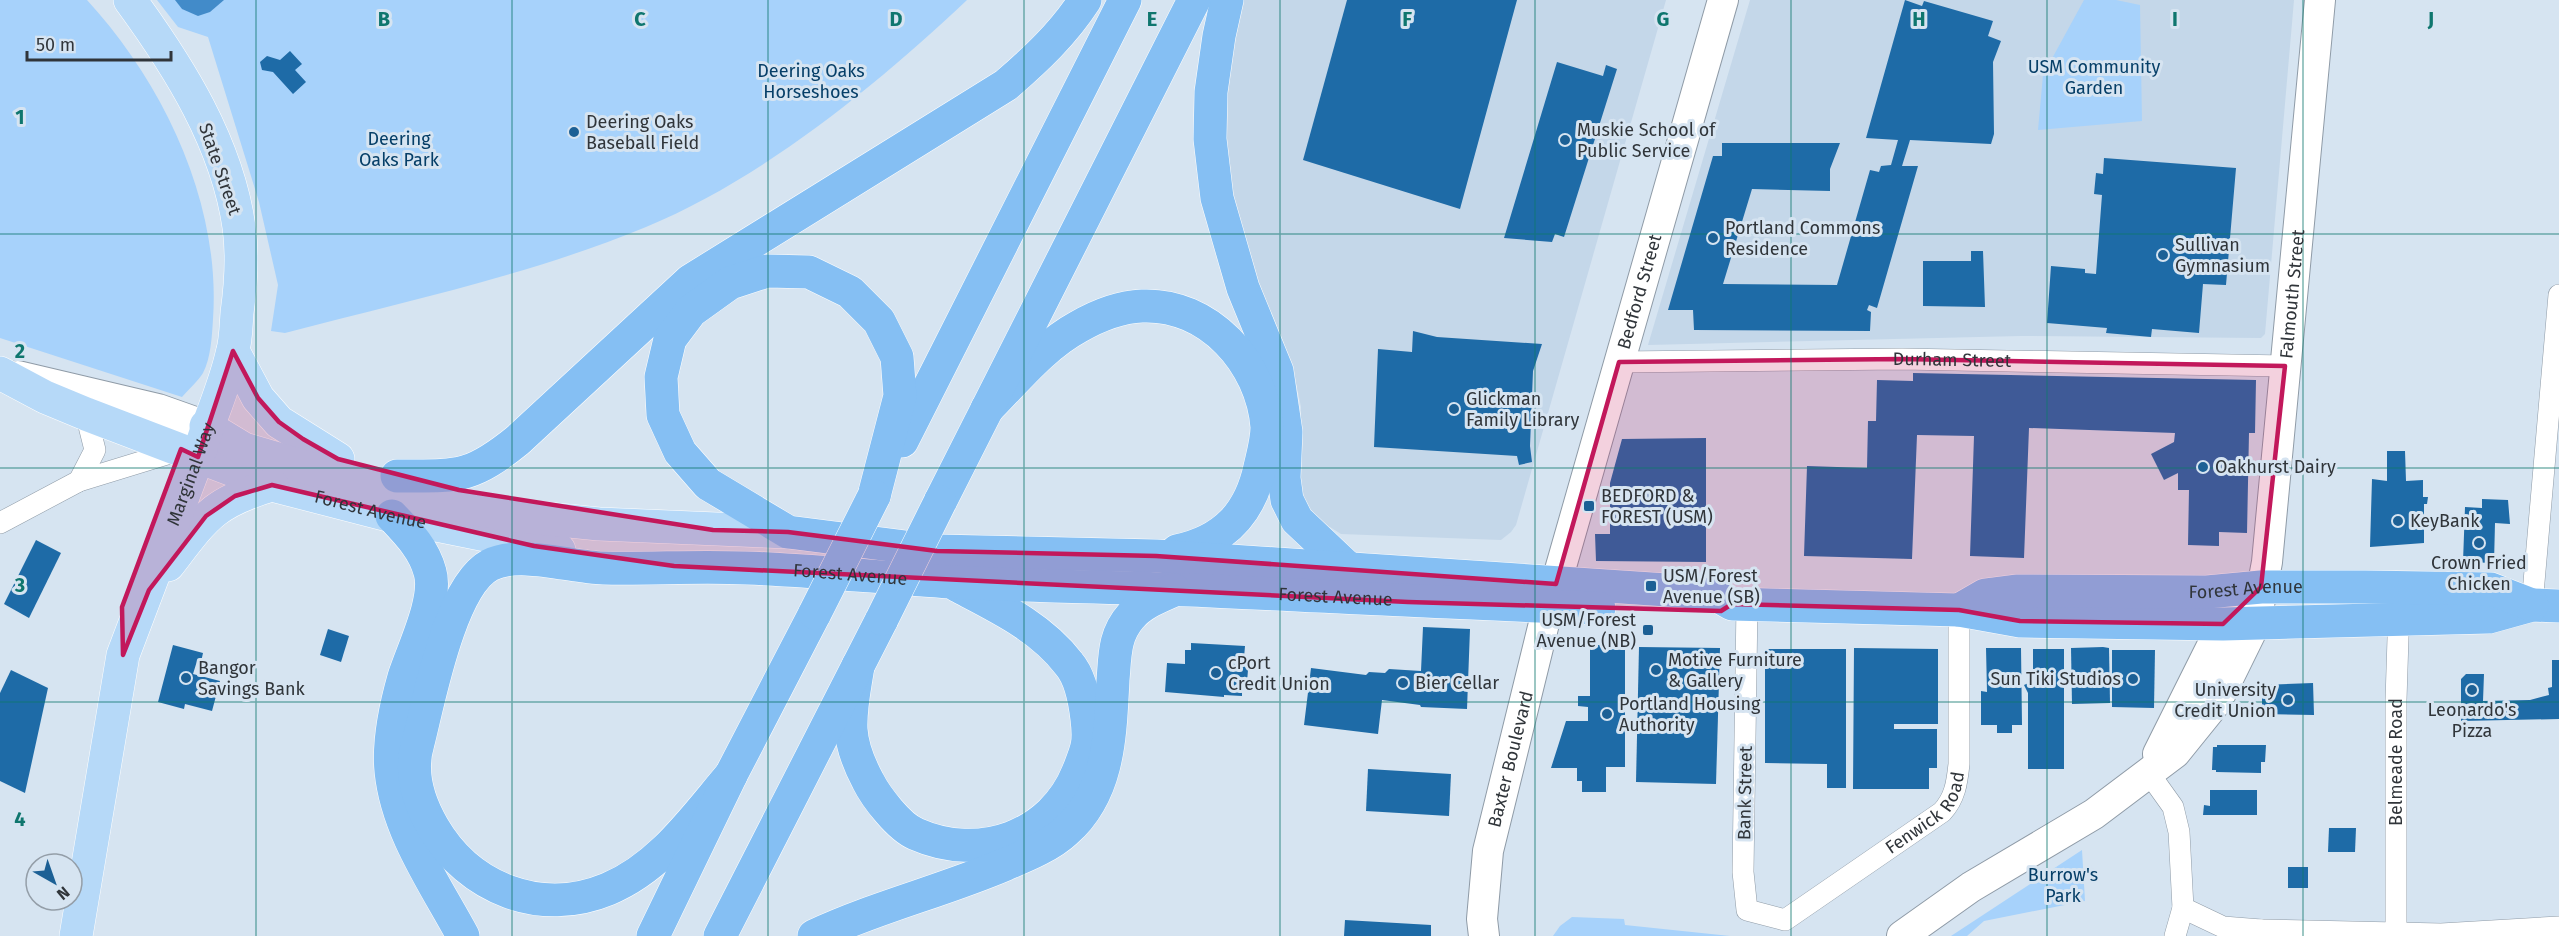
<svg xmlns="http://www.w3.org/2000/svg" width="2559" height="936" viewBox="0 0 2559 936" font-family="'Fira Sans',sans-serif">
<rect width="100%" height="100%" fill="#d6e4f1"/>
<g fill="#c4d7e9">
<polygon points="1241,0 1666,0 1516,525 1511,532 1501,540 1341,534 1330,527 1322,528 1305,504 1301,485 1301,407 1296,383 1273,330 1233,212 1224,113"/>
<polygon points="1750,0 2294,0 2265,334 2261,338 2021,336 1648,345"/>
</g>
<g fill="#a7d2fb">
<path d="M0,0h87c77,84 134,203 126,319 -1,16 -2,39 -10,54 -5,8 -14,16 -21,24l-182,-59z"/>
<path d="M157,0h810c-91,86 -205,179 -321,227 -116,48 -240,74 -361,106l-14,-2 7,-46 -19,-83 -51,-165 -30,-10z"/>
<polygon points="2084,0 2116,0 2140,5 2142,121 2038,130 2043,75"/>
<polygon points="2082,850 2085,901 1984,921 1967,936 1951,936"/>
<polygon points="1572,917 1624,919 1625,925 1730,936 1553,936 1560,926"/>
</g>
<polygon fill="#428bc9" points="175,0 224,0 210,12 198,16 182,9"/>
<g fill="#1e6ba7">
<polygon points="1347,0 1517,0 1460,209 1303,160"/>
<polygon points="1905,0 1922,6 1924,1 1993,21 1988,36 2001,41 1993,62 1994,134 1991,144 1910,140 1902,166 1918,166 1877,308 1869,305 1867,310 1871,312 1870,331 1694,330 1693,310 1668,310 1713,156 1722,156 1722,143 1840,143 1830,169 1830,191 1752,189 1723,284 1837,285 1870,170 1879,172 1881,166 1891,165 1898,140 1866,138"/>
<polygon points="290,51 302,64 295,70 306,82 293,94 273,72 262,70 260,62 267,56 280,60"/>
<polygon points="1557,62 1603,76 1606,65 1617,69 1564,237 1555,234 1552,242 1504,238"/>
<polygon points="2104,158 2236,168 2226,285 2203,284 2199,333 2152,329 2151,337 2106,333 2107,328 2047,323 2051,266 2085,269 2085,273 2096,274 2102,195 2094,194 2096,173 2103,174"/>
<polygon points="1971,251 1983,251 1985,307 1923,306 1923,261 1971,261"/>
<polygon points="1413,331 1437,337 1542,344 1533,371 1530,446 1532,462 1519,465 1517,456 1374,447 1378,349 1412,352"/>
<polygon points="1913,373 2256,380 2255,433 2249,433 2247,533 2219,532 2219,546 2188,545 2189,490 2178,490 2178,473 2164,480 2151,454 2174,442 2175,433 2029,428 2024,558 1970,556 1974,436 1917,435 1912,559 1804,556 1807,466 1867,468 1868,421 1876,421 1877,380 1913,381"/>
<polygon points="1706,438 1706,562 1596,561 1595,534 1610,534 1610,483 1622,439"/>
<polygon points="2387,451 2405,451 2406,481 2423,480 2423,497 2428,497 2427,504 2424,504 2424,543 2370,547 2372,479 2387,481"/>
<polygon points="2482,499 2508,500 2510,524 2495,523 2494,563 2463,562 2465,507 2482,508"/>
<polygon points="36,540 61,553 29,618 4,604"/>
<polygon points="1423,627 1470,629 1467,709 1421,707 1420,705 1382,700 1378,734 1304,725 1311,668 1366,675 1369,672 1385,673 1389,669 1421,671"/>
<polygon points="328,629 349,636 341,662 320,655"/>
<polygon points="1191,643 1245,646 1244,658 1249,658 1247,682 1242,682 1242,696 1224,695 1224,697 1165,692 1167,663 1185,664 1185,650 1191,650"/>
<polygon points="173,645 203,653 201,662 197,661 193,674 220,681 212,711 185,704 184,709 158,702"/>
<polygon points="1590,645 1625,645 1625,767 1606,767 1606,792 1582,792 1582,781 1577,781 1577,768 1551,768 1566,721 1588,721 1588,707 1578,706 1578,696 1590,696"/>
<polygon points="1639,647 1720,648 1716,784 1636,782"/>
<polygon points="2103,647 2109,648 2110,703 2072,704 2071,648"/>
<polygon points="1854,648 1938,649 1938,724 1894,724 1894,729 1937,729 1937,768 1929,768 1929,789 1853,789"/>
<polygon points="1986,648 2021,648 2022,725 2012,725 2012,733 1997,733 1997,725 1981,725 1981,691 1987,692"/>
<polygon points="1765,649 1846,649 1846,788 1827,788 1827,764 1765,763"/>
<polygon points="2033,649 2064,649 2064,769 2028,769 2028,693 2024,685 2033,681"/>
<polygon points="2112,650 2155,650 2154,708 2112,707"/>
<polygon points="2552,660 2559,660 2559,719 2461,721 2461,679 2466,674 2484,674 2483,701 2530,700 2549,695 2548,688 2552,687"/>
<polygon points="11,670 48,688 25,793 0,781 0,693"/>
<polygon points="2313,683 2314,715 2262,714 2262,685"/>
<polygon points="2217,745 2266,745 2265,762 2261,762 2261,773 2216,772 2216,770 2212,770 2213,747 2217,747"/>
<polygon points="1368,769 1451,774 1449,816 1366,811"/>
<polygon points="2210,790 2257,790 2257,815 2203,815 2204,805 2210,806"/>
<polygon points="2329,828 2356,828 2355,852 2328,852"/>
<rect x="2288" y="867" width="20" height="21"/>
<polygon points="1345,920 1431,925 1431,936 1344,936"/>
</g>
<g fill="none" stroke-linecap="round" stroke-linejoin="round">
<defs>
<g id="street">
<path id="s1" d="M1619,362l283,-3 383,7"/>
<polyline points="79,481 95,450 86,414"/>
<polyline points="0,523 79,481 180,450"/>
<path id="s2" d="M1747,604l-4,268 4,38 38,10 157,-108c13,-14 15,-29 17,-48v-154"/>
<polyline points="2532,605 2559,295"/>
<polyline points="2148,772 2173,807 2179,832 2183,908 2175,936"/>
<polyline points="2183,908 2223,927 2261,930"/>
<polyline points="2250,936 2261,930 2441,934 2559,927"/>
<path id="s3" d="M2396,936v-236l3,-93"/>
</g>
<g id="secondary">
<polyline points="18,376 158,409 206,426"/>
<path id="s4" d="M1556,584l167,-584"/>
<polyline points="2158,754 2223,624 2239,608"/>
<path id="s5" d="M1484,936l-2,-17 6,-68 60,-244"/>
<path id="s6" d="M1902,936l69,-49 123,-73 81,-61 42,-52 34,-69 5,-11 11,-59 53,-562"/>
</g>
<g id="primary">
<polyline points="233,351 258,398 279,422 338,459"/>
<path id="s7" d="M0,373l45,24 41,17 186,71 120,31 167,34"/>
<polyline points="206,426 244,449 394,493 509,515 599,524 788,532"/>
<path d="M168,565c37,-48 45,-63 104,-80"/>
<path id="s8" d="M76,936l47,-281 75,-198c10,-35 26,-68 34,-103 4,-13 4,-28 5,-41 4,-29 6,-57 2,-86 -12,-84 -60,-160 -109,-227"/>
</g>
<g id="highway">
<polyline points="1227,0 1219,36 1211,92 1210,139 1217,198 1243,288 1277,371 1286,432 1284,478 1287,500 1297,520 1349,569"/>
<path d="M987,409c28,-28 56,-63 91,-82 19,-11 42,-20 64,-21 67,-3 120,57 125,121 0,13 -4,27 -7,40 -10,47 -36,74 -83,84"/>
<polyline points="902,441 1125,0"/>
<path d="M397,476c61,0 73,3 121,-36l172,-159 316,-196c30,-26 57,-51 79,-85"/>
<polyline points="874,496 900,396 897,357 879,321 850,292 809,272 767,271 730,283 691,311 670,339 661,377 663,415 680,452 708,484 788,532 937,551 1156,556 1682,591 1718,596 1732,604 1959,610 2020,621 2223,624 2489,617 2532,605 2559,606"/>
<polyline points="940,502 1194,0"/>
<path d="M392,516c16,17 32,33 38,56 8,27 -17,77 -26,105 -8,28 -16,64 -13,94 6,60 44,113 72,165"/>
<path id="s9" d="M1959,610l26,-15 31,-4 191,1 54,-5h104l126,2 41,16"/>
<path d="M858,666c-3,20 -8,42 -7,63 1,17 9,37 17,52 8,16 31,46 48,53 63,28 136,3 162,-62 9,-23 12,-28 9,-53 -2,-17 -6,-41 -18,-55 -28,-37 -71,-57 -111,-78"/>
<path id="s10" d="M731,775c-36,42 -70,92 -123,114 -67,28 -139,0 -175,-62 -15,-26 -24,-55 -15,-84 11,-43 32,-157 72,-178 29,-15 80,2 113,3 48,1 95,-2 143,0 68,2 136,10 204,14 80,4 160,5 240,8 136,6 272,14 409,18"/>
<polyline points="653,936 731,775 815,613"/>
<polyline points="720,936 882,619"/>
<path d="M814,936c62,-29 129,-45 192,-72 19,-8 44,-18 60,-33 44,-39 44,-97 47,-151 2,-24 1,-45 18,-64 11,-13 28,-19 43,-26"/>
</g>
</defs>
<use href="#street" stroke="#8f9ba7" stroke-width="22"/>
<use href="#secondary" stroke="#8f9ba7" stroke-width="32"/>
<use href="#primary" stroke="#fff" stroke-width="34"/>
<use href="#highway" stroke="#fff" stroke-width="34"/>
<use href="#street" stroke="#fff" stroke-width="21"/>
<use href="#secondary" stroke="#fff" stroke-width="30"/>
<use href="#primary" stroke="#b6d9f8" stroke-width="33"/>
<use href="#highway" stroke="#85bff3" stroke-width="33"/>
<defs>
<g id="highway-bridge">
<polyline points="815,613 874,496"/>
<polyline points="882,619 940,502"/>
</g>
</defs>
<use href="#highway-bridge" stroke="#fff" stroke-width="34" stroke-linecap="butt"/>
<use href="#highway-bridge" stroke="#85bff3" stroke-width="33"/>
</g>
<path fill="#c2185b" fill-opacity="0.2" stroke="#c2185b" stroke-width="4.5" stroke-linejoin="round" d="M233,351l25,47 21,24 24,17 35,20 121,31 254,40 75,2 149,19 219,5 400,28 63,-222 283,-3 383,7 -24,221 -38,37 -203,-3 -61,-11 -227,-6 -11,7 -313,-9 -734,-36 -140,-20 -262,-61 -37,11 -29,20 -57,74 -26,65 -1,-48 59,-158 17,8z"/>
<path fill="none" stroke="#0f766e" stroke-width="1.5" stroke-opacity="0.55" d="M256,0v936M512,0v936M768,0v936M1024,0v936M1280,0v936M1535,0v936M1791,0v936M2047,0v936M2303,0v936M0,234h2559M0,468h2559M0,702h2559"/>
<g fill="#1c6095" stroke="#d6e4f1" stroke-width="2">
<circle cx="574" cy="132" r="6"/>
<circle cx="1565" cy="140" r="6"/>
<circle cx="1713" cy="238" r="6"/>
<circle cx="2163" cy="255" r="6"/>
<circle cx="1454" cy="409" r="6"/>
<circle cx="2203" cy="467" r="6"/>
<rect x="1583" y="500" width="12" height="12" rx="3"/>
<circle cx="2398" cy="521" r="6"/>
<circle cx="2479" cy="543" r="6"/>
<rect x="1645" y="580" width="12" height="12" rx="3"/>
<rect x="1642" y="624" width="12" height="12" rx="3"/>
<circle cx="1656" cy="670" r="6"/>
<circle cx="1216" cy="673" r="6"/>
<circle cx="186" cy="678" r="6"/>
<circle cx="2133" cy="679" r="6"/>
<circle cx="1403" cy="683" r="6"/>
<circle cx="2472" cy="690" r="6"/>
<circle cx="2288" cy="700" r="6"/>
<circle cx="1607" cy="714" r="6"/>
</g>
<g text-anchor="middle" stroke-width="6" stroke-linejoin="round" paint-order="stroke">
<g font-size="18" fill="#063f68" stroke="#d6e4f1">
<text x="2094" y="73">USM Community<tspan x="2094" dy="21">Garden</tspan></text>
<text x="811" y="77">Deering Oaks<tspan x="811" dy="21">Horseshoes</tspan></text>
<text x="399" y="145">Deering<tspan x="399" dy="21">Oaks Park</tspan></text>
<text x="2063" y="881">Burrow's<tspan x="2063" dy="21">Park</tspan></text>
</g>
<g font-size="18" fill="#30353a" stroke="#d6e4f1" text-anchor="start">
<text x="586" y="128">Deering Oaks<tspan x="586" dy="21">Baseball Field</tspan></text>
<text x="1577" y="136">Muskie School of<tspan x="1577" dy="21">Public Service</tspan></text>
<text x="1725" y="234">Portland Commons<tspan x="1725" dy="21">Residence</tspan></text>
<text x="2175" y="251">Sullivan<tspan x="2175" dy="21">Gymnasium</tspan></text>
<text x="1466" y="405">Glickman<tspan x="1466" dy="21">Family Library</tspan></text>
<text x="2215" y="473">Oakhurst Dairy</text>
<text x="1601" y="502">BEDFORD &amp;<tspan x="1601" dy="21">FOREST (USM)</tspan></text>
<text x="2410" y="527">KeyBank</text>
<text x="2479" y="569" text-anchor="middle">Crown Fried<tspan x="2479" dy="21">Chicken</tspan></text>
<text x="1663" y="582">USM/Forest<tspan x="1663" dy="21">Avenue (SB)</tspan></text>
<text x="1636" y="626" text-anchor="end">USM/Forest<tspan x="1636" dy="21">Avenue (NB)</tspan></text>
<text x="1668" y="666">Motive Furniture<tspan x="1668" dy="21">&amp; Gallery</tspan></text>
<text x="1228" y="669">cPort<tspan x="1228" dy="21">Credit Union</tspan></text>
<text x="198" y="674">Bangor<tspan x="198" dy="21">Savings Bank</tspan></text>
<text x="2121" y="685" text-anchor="end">Sun Tiki Studios</text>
<text x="1415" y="689">Bier Cellar</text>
<text x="2276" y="696" text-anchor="end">University<tspan x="2276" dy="21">Credit Union</tspan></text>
<text x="1619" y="710">Portland Housing<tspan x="1619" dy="21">Authority</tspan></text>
<text x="2472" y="716" text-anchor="middle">Leonardo's<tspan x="2472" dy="21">Pizza</tspan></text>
</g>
<g font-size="18" fill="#30353a" stroke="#d6e4f1">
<text transform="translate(220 169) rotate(71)" y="6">State Street</text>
<text dy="6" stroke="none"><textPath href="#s4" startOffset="304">Bedford Street</textPath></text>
<text dy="6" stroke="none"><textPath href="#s6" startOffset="814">Falmouth Street</textPath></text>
<text dy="6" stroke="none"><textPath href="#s1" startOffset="333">Durham Street</textPath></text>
<text dy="6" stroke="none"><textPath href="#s8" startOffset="478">Marginal Way</textPath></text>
<text dy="6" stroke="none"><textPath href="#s7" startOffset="396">Forest Avenue</textPath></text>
<text dy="6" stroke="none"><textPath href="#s10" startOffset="1018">Forest Avenue</textPath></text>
<text dy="6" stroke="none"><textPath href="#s9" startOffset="291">Forest Avenue</textPath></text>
<text dy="6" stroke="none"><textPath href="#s10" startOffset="1504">Forest Avenue</textPath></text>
<text dy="6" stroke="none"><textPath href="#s5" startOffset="180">Baxter Boulevard</textPath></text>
<text dy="6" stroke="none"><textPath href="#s3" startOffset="174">Belmeade Road</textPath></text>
<text transform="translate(1745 793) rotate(-89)" y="6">Bank Street</text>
<text dy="6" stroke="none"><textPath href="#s2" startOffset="525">Fenwick Road</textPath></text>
</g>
</g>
<g font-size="20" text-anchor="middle" font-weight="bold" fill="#0f766e" stroke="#d6e4f1" stroke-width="6" stroke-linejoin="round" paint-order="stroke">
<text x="384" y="26">B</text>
<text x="640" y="26">C</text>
<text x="896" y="26">D</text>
<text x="1152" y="26">E</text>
<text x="1407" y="26">F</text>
<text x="1663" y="26">G</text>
<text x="1919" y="26">H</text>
<text x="2175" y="26">I</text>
<text x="2431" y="26">J</text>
<text x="20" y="124">1</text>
<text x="20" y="358">2</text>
<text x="20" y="592">3</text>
<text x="20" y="826">4</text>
</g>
<g transform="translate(54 882) rotate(140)"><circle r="28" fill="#d6e4f1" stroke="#949ea8" stroke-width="1.5"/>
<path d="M0-4.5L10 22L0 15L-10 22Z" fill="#1c6095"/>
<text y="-9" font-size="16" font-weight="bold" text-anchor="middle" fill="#30353a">N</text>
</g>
<path d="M27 51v9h144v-9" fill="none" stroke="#30353a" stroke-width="3"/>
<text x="36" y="51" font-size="18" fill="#30353a" stroke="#d6e4f1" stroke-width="4.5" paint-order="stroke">50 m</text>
</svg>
